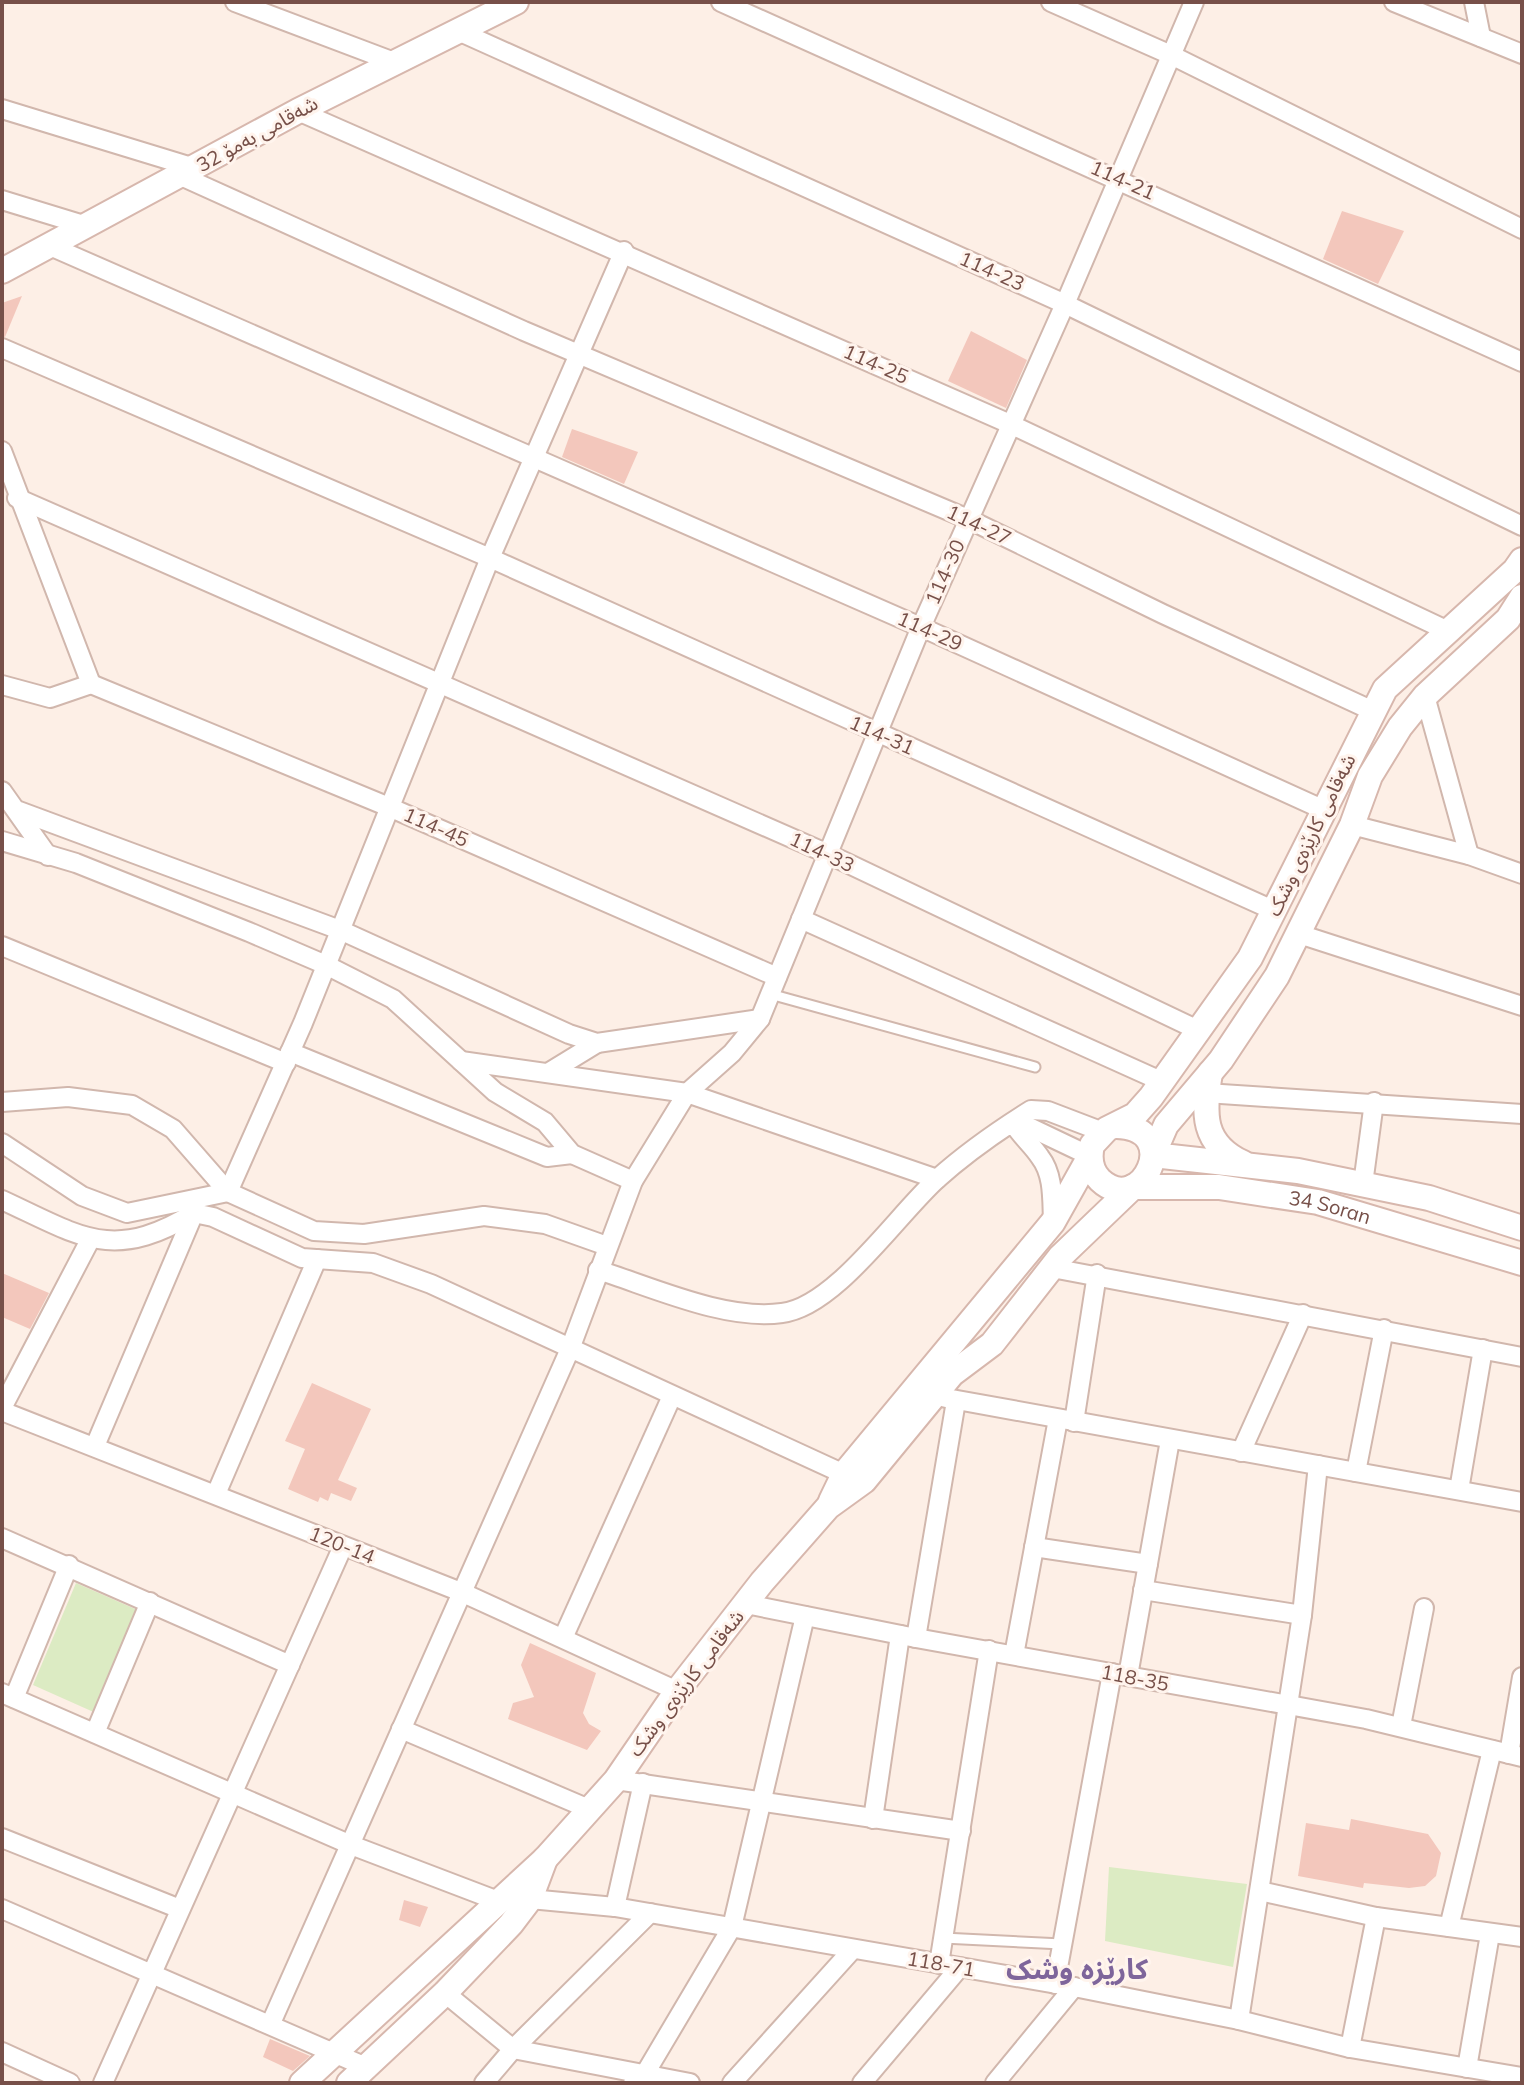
<svg xmlns="http://www.w3.org/2000/svg" width="1524" height="2085" viewBox="0 0 1524 2085" font-family="Mulish,'Noto Sans Arabic',sans-serif">
<rect width="100%" height="100%" fill="#fdefe6"/>
<g fill="#dcebc3">
<polygon points="76,1583 142,1612 98,1714 33,1685"/>
<polygon points="1109,1867 1247,1884 1233,1967 1105,1941"/>
</g>
<g fill="#f3c7bc">
<polygon points="1342,211 1404,231 1378,284 1323,259"/>
<polygon points="22,296 5,337 2,336 2,303"/>
<polygon points="971,331 1027,360 1006,408 948,381"/>
<polygon points="572,429 638,452 624,484 562,457"/>
<polygon points="2,1273 49,1293 30,1329 2,1317"/>
<polygon points="312,1383 371,1409 338,1480 357,1488 351,1501 331,1493 328,1501 320,1497 318,1502 288,1489 305,1449 285,1441"/>
<polygon points="530,1643 596,1673 583,1713 589,1724 601,1731 587,1750 508,1719 513,1703 534,1697 521,1665"/>
<polygon points="1351,1819 1428,1834 1441,1853 1436,1876 1425,1886 1409,1888 1364,1883 1363,1888 1298,1876 1306,1823 1349,1830"/>
<polygon points="404,1900 428,1907 420,1927 399,1920"/>
<polygon points="270,2039 310,2056 293,2071 263,2057"/>
</g>
<g fill="none" stroke-linecap="round" stroke-linejoin="round">
<defs>
<g id="lane">
<polyline points="770,994 1035,1067"/>
<polyline points="943,1938 1062,1944"/>
</g>
<g id="street">
<polyline points="235,2 394,62"/>
<polyline points="721,2 1522,362"/>
<polyline points="1051,2 1171,55 1522,229"/>
<polyline points="1394,2 1522,54"/>
<polyline points="1474,2 1481,37"/>
<polyline points="456,30 1065,304 1522,526"/>
<polyline points="2,109 195,168"/>
<polyline points="298,111 1010,424 1448,631"/>
<polyline points="181,176 524,331 968,519 1163,614 1373,711"/>
<polyline points="2,200 87,226"/>
<polyline points="50,246 932,632 1322,809"/>
<polyline points="2,348 490,558 1275,911"/>
<polyline points="2,451 91,684 50,698 2,685"/>
<polyline points="17,498 828,854 1200,1031"/>
<polyline points="91,684 389,807 777,977"/>
<polyline points="1425,696 1469,855"/>
<polyline points="2,791 48,856"/>
<polyline points="19,811 340,930 569,1034 597,1043 760,1019"/>
<polyline points="1352,825 1469,855 1522,874"/>
<polyline points="2,841 76,863 249,932 326,965 393,999 495,1092 545,1122 572,1154 633,1181"/>
<polyline points="801,919 1163,1082"/>
<polyline points="1299,934 1522,1006"/>
<polyline points="2,946 286,1063"/>
<polyline points="290,1052 547,1157 572,1154"/>
<polyline points="461,1061 687,1093 937,1179"/>
<polyline points="548,1073 597,1043"/>
<polyline points="1206,1093 1522,1114"/>
<polyline points="2,1102 68,1097 132,1105 173,1129 228,1192 314,1231 364,1234 484,1216 545,1224 607,1246"/>
<polyline points="1009,1126 1025,1125 1090,1156"/>
<path d="M1015,1126c8,12 17,19 25,31 14,18 12,43 13,65"/>
<polyline points="2,1143 82,1196 127,1213 228,1192"/>
<polyline points="1363,1184 1374,1102"/>
<polyline points="228,1192 303,1023 490,558 624,251"/>
<path d="M2,1200c78,36 110,63 192,13l19,4 89,41 71,5 58,21 413,190"/>
<polyline points="1052,1268 1522,1357"/>
<path d="M598,1270c54,17 128,51 184,43 53,-6 115,-98 155,-134 29,-26 62,-49 94,-69l17,1 55,21"/>
<polyline points="946,1398 1522,1502"/>
<polyline points="2,1408 90,1240"/>
<polyline points="2,1411 461,1592 677,1691"/>
<polyline points="1074,1422 1097,1274"/>
<polyline points="95,1446 194,1213"/>
<polyline points="1241,1452 1303,1314"/>
<polyline points="1356,1472 1384,1329"/>
<polyline points="1459,1490 1483,1349"/>
<polyline points="216,1494 317,1259"/>
<polyline points="2,1538 290,1665"/>
<polyline points="1034,1547 1148,1564"/>
<polyline points="1143,1590 1302,1615"/>
<polyline points="746,1604 916,1638 1366,1719 1522,1757"/>
<polyline points="563,1638 672,1396"/>
<polyline points="916,1638 956,1401"/>
<polyline points="1014,1655 1058,1419"/>
<polyline points="1128,1676 1170,1440"/>
<polyline points="2,1693 351,1845 498,1901 530,1899 615,1907 1074,1987 1239,2020 1350,2048 1522,2077"/>
<polyline points="14,1698 69,1565"/>
<polyline points="1401,1726 1424,1608"/>
<polyline points="401,1729 589,1809"/>
<polyline points="95,1733 150,1602"/>
<polyline points="1509,1754 1522,1677"/>
<polyline points="616,1780 961,1831"/>
<polyline points="873,1819 900,1635"/>
<polyline points="2,1838 180,1909"/>
<polyline points="1260,1891 1376,1917 1522,1937"/>
<polyline points="615,1907 643,1783"/>
<polyline points="2,1909 366,2067"/>
<polyline points="1449,1927 1492,1750"/>
<polyline points="939,1964 989,1650"/>
<polyline points="1055,1984 1112,1673"/>
<polyline points="445,1993 513,2049 690,2083"/>
<polyline points="1239,2020 1302,1615 1318,1465"/>
<polyline points="271,2023 570,1349 633,1181 687,1093 732,1053 760,1019 921,627 1065,304 1194,2"/>
<polyline points="1350,2048 1376,1917"/>
<polyline points="2,2052 70,2083"/>
<polyline points="1467,2068 1490,1934"/>
<polyline points="103,2083 343,1546"/>
<polyline points="484,2083 513,2049 650,1913"/>
<polyline points="633,2083 646,2072 732,1927 805,1616"/>
<polyline points="732,2083 853,1949"/>
<polyline points="862,2083 960,1967"/>
<polyline points="995,2083 1074,1987"/>
</g>
<g id="secondary">
<polyline points="2,271 298,111 516,2"/>
<polyline points="1522,597 1508,619 1425,696 1400,727 1370,776 1352,825 1277,976 1221,1060 1166,1125 1153,1155 1298,1171 1429,1198 1522,1228"/>
<path d="M1210,1073c-7,41 -8,71 33,90"/>
<path d="M1117,1126c68,2 24,93 -17,54 -10,-10 -11,-22 -8,-35l15,-16 28,-14 16,-18 99,-139 135,-269 130,-119 7,-10"/>
<polyline points="831,1501 844,1474 1053,1222 1090,1156"/>
<path id="s1" d="M302,2083l243,-224 71,-79 61,-89 85,-109 66,-75 36,-26 88,-107 40,-30 68,-87 73,-70h86l99,15 204,61"/>
<polyline points="349,2083 445,1993 511,1924 530,1899 545,1859"/>
</g>
</defs>
<use href="#lane" stroke="#d1b7ad" stroke-width="13"/>
<use href="#street" stroke="#d1b7ad" stroke-width="22"/>
<use href="#secondary" stroke="#d7b7ad" stroke-width="28"/>
<use href="#lane" stroke="#fff" stroke-width="9"/>
<use href="#street" stroke="#fff" stroke-width="18"/>
<use href="#secondary" stroke="#fff" stroke-width="24"/>
</g>
<g text-anchor="middle" stroke-width="6" stroke-linejoin="round" paint-order="stroke">
<g font-size="20" fill="#775049" stroke="#fff4ed">
<text transform="translate(257 134) rotate(-29)" y="7">شەقامی بەمۆ 32</text>
<text transform="translate(1123 180) rotate(24)" y="7">114-21</text>
<text transform="translate(992 271) rotate(24)" y="7">114-23</text>
<text transform="translate(876 364) rotate(24)" y="7">114-25</text>
<text transform="translate(979 525) rotate(25)" y="7">114-27</text>
<text transform="translate(945 572) rotate(-66)" y="7">114-30</text>
<text transform="translate(930 631) rotate(24)" y="7">114-29</text>
<text transform="translate(882 735) rotate(24)" y="7">114-31</text>
<text transform="translate(436 827) rotate(24)" y="7">114-45</text>
<text transform="translate(1311 835) rotate(-64)" y="7">شەقامی کارێزەی وشک</text>
<text transform="translate(822 852) rotate(25)" y="7">114-33</text>
<text dy="7" stroke="none"><textPath href="#s1" startOffset="1426">34 Soran</textPath></text>
<text transform="translate(342 1545) rotate(22)" y="7">120-14</text>
<text transform="translate(1135 1678) rotate(11)" y="7">118-35</text>
<text transform="translate(686 1683) rotate(-53)" y="7">شەقامی کارێزەی وشک</text>
<text transform="translate(941 1964) rotate(10)" y="7">118-71</text>
</g>
<g font-size="28" font-weight="bold" fill="#7e659b" stroke="#fff4ed">
<text x="1077" y="1979">کارێزە وشک</text>
</g>
</g>
<rect width="1524" height="2085" fill="none" stroke="#775049" stroke-width="8"/>
</svg>
